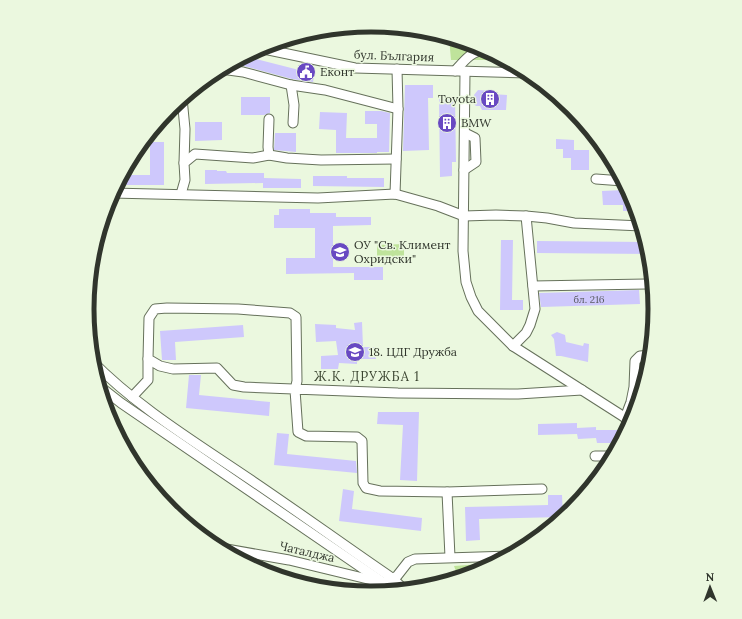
<svg xmlns="http://www.w3.org/2000/svg" width="742" height="619" viewBox="0 0 742 619" font-family="Lora,serif">
<rect width="100%" height="100%" fill="#ebf8df"/>
<g fill="#bfe39b">
<polygon points="449,37 480,47 506,60 451,60"/>
<polygon points="404,244 404,260 377,261 377,245"/>
<polygon points="495,563 480,572 459,579 454,566"/>
</g>
<g fill="#cec8fc">
<polygon points="244,56 303,71 304,69 315,72 313,82 292,79 240,65"/>
<polygon points="405,85 433,85 433,98 428,98 429,150 403,151"/>
<polygon points="478,90 492,91 492,94 507,95 506,110 482,110 480,106 476,106 473,103 474,95"/>
<polygon points="241,97 270,97 270,113 264,115 241,115"/>
<polygon points="439,97 455,97 456,162 452,162 452,176 440,177"/>
<polygon points="365,111 381,111 390,113 389,152 377,152 377,153 336,153 336,130 319,129 320,112 347,113 346,138 377,138 377,124 365,124"/>
<polygon points="195,122 222,122 222,140 195,141"/>
<polygon points="275,133 296,133 296,152 274,150"/>
<polygon points="556,139 574,140 574,150 589,150 589,170 571,170 571,158 563,158 563,149 556,149"/>
<polygon points="150,142 164,142 164,185 122,185 122,175 150,175"/>
<polygon points="205,170 217,170 217,171 226,171 227,173 264,173 264,178 301,179 301,188 263,188 263,183 205,184"/>
<polygon points="313,176 347,176 347,178 384,178 384,187 313,186"/>
<polygon points="624,190 624,195 631,195 637,211 623,211 623,205 603,205 602,191"/>
<polygon points="279,209 310,209 310,213 336,213 336,217 371,217 371,225 333,226 333,267 383,267 383,280 354,280 354,273 286,274 286,258 315,258 315,228 274,228 274,215 279,215"/>
<polygon points="501,240 513,240 512,300 523,300 523,310 500,310"/>
<polygon points="537,241 646,242 650,254 537,253"/>
<polygon points="639,290 640,304 541,307 539,293"/>
<polygon points="362,322 363,347 374,347 376,359 357,359 357,364 339,363 338,369 321,369 321,356 338,355 336,341 316,342 315,324 336,325 336,328 355,330 354,323"/>
<polygon points="243,325 244,337 175,342 176,360 162,360 160,331"/>
<polygon points="557,332 565,335 566,342 583,346 584,343 589,344 588,362 561,356 556,356 554,339 551,335"/>
<polygon points="189,375 201,375 199,395 270,402 269,416 186,408"/>
<polygon points="378,412 419,412 417,481 400,480 403,425 377,424"/>
<polygon points="577,423 577,428 596,427 596,430 618,430 618,443 597,443 596,438 578,439 577,434 538,435 538,424"/>
<polygon points="277,433 289,434 287,454 356,461 357,473 274,465"/>
<polygon points="343,489 354,491 352,509 422,518 421,531 339,521"/>
<polygon points="548,495 562,495 563,517 479,519 480,540 466,541 465,507 548,505"/>
</g>
<g fill="none" stroke-linecap="round" stroke-linejoin="round">
<defs>
<g id="minor">
<polyline points="259,48 355,68 529,73"/>
<polyline points="221,69 243,72 291,85 325,90 398,109"/>
<path d="M455,71c9,-10 16,-20 30,-21"/>
<polyline points="465,72 463,251 466,282 471,297 478,311 513,346 632,422"/>
<polyline points="291,85 294,105 293,123"/>
<polyline points="182,98 185,129 184,163"/>
<polyline points="574,115 578,115"/>
<polyline points="269,155 268,147 269,119"/>
<polyline points="464,170 476,162 475,138 465,133"/>
<polyline points="596,179 623,181"/>
<polyline points="112,193 318,198 395,194 438,206 464,216 496,215 526,216 547,218 574,223 642,226"/>
<polyline points="181,194 185,180 184,163 195,154 253,158 269,155 287,158 321,160 396,159"/>
<polyline points="395,194 398,109 397,69"/>
<polyline points="533,286 646,284"/>
<polyline points="513,346 526,333 530,325 535,309 526,216"/>
<path d="M91,360c44,45 99,79 151,114 51,34 100,70 150,104l14,13"/>
<polyline points="98,385 121,403 384,583 400,589"/>
<polyline points="132,397 148,380 148,359"/>
<polyline points="625,418 631,402 634,387 635,361 640,356 651,355"/>
<polyline points="595,456 613,456"/>
<polyline points="542,489 447,492 380,491 366,488 363,483 362,441 357,437 306,436 298,432 295,390 297,381 296,317 290,313 238,309 167,308 155,309 149,318 148,359 160,366 173,369 217,368 233,385 244,387 398,393 518,394 582,390"/>
<polyline points="447,492 450,557"/>
<polyline points="215,547 289,560 384,583 397,576 408,562 415,559 511,556"/>
</g>
</defs>
<use href="#minor" stroke="#66715b" stroke-width="11"/>
<use href="#minor" stroke="#fff" stroke-width="9"/>
</g>
<defs>
<symbol id="civic-disc" viewBox="-11 -11 22 22"><circle r="9.5" fill="#6849c2" stroke="#ebf8df"/><path d="M-.6-6.5H3V-4.5H.6V-3L4-1V1h2V6H-6V1h2V-1L-.6-3ZM-1.2 2.5V6h2.4V2.5Z" fill="#fff"/></symbol>
<symbol id="building-disc" viewBox="-11 -11 22 22"><circle r="9.5" fill="#6849c2" stroke="#ebf8df"/><path d="M-4-6H4V6H1V3H-1V6H-4ZM-2.5-4.3h1.7v1.8h-1.7ZM.8-4.3h1.7v1.8H.8ZM-2.5-1h1.7V.8h-1.7ZM.8-1h1.7V.8H.8Z" fill="#fff"/></symbol>
<symbol id="school-disc" viewBox="-11 -11 22 22"><circle r="9.5" fill="#6849c2" stroke="#ebf8df"/><path d="M0-5L7-2L0 1L-7-2ZM-4 1L0 2.5L4 1V4Q0 6-4 4Z" fill="#fff"/></symbol>
</defs>
<g fill-rule="evenodd">
<use href="#civic-disc" x="295" y="61" width="22" height="22"/>
<use href="#building-disc" x="479" y="88" width="22" height="22"/>
<use href="#building-disc" x="436" y="112" width="22" height="22"/>
<use href="#school-disc" x="329" y="241" width="22" height="22"/>
<use href="#school-disc" x="344" y="341" width="22" height="22"/>
</g>
<g text-anchor="middle" stroke-width="3" stroke-linejoin="round" paint-order="stroke">
<g font-size="10" fill="#585a60">
<text x="589" y="303">бл. 216</text>
</g>
<g font-size="12" fill="#30352c" stroke="#ebf8df">
<text transform="translate(394 56) rotate(2)" y="4">бул. България</text>
<text transform="translate(307 552) rotate(13)" y="4">Чаталджа</text>
</g>
<g font-size="12" fill="#30352c" stroke="#ebf8df" text-anchor="start">
<text x="320" y="76">Еконт</text>
<text x="476" y="103" text-anchor="end">Toyota</text>
<text x="461" y="127">BMW</text>
<text x="354" y="249">ОУ "Св. Климент<tspan x="354" dy="14">Охридски"</tspan></text>
<text x="369" y="356">18. ЦДГ Дружба</text>
</g>
<g font-size="13" letter-spacing="1" fill="#3b4531" stroke="#ebf8df">
<text x="367" y="381">Ж.К. ДРУЖБА 1</text>
</g>
</g>
<path d="M0 0H742V619H0ZM94 309a277 277 0 1 1 554 0a277 277 0 1 1-554 0Z" fill="#ebf8df" fill-rule="evenodd"/>
<path fill="none" stroke="#30352c" stroke-width="5" d="M94 309a277 277 0 1 1 554 0a277 277 0 1 1-554 0Z"/>
<g transform="translate(710 587) rotate(359)" stroke="#ebf8df" stroke-width="3" paint-order="stroke">
<path d="M0-3L7 15L0 10L-7 15Z" fill="#30352c"/>
<text y="-6" font-size="11" font-weight="bold" text-anchor="middle" fill="#30352c">N</text>
</g>
</svg>
